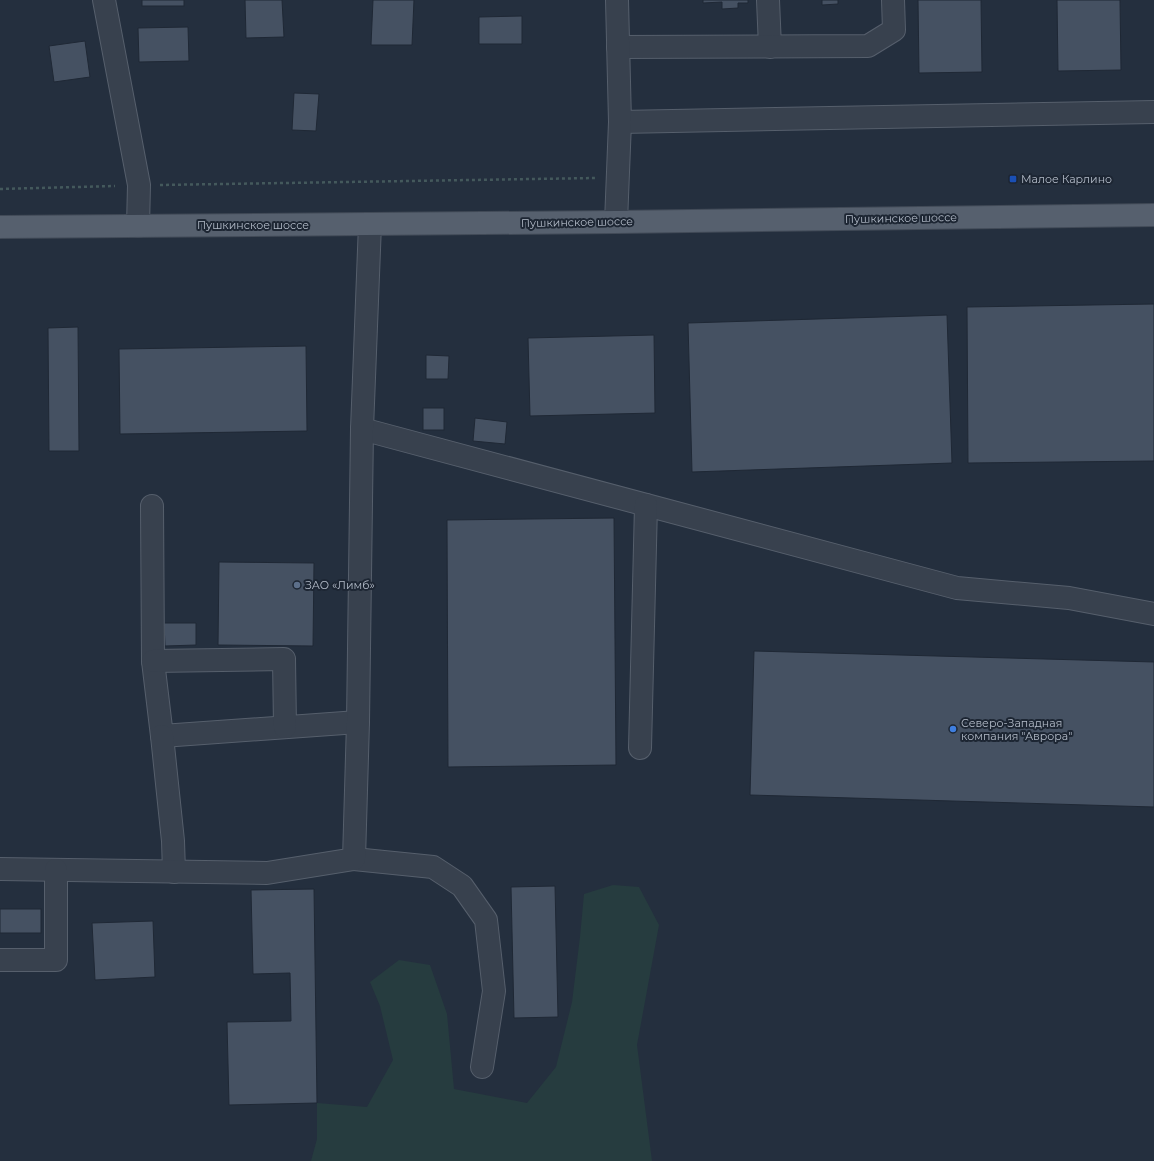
<svg xmlns="http://www.w3.org/2000/svg" width="1154" height="1161" viewBox="0 0 1154 1161" font-family="Montserrat,sans-serif">
<rect width="100%" height="100%" fill="#242f3e"/>
<polygon fill="#263c3f" points="613,885 639,887 659,925 637,1045 652,1161 311,1161 317,1139 317,1103 367,1107 393,1060 380,1006 370,982 399,960 430,965 447,1014 454,1089 527,1103 556,1067 572,1002 580,937 584,894"/>
<g fill="#455162" stroke="#1f2835">
<rect x="142" y="0" width="42" height="6"/>
<polygon points="245,0 282,0 284,37 246,38"/>
<polygon points="373,0 414,0 412,45 371,45"/>
<polygon points="703,0 748,0 748,3 738,3 738,8 722,9 722,2 703,3"/>
<polygon points="822,0 838,0 838,4 822,5"/>
<polygon points="918,0 981,0 982,72 919,73"/>
<polygon points="1057,0 1120,0 1121,70 1058,71"/>
<polygon points="522,16 522,44 479,44 479,17"/>
<polygon points="188,27 189,61 139,62 138,28"/>
<polygon points="85,41 90,77 54,82 49,46"/>
<polygon points="294,93 319,94 316,131 292,130"/>
<polygon points="1154,304 1154,461 968,463 967,307"/>
<polygon points="947,315 952,463 692,472 688,323"/>
<polygon points="78,327 79,451 49,451 48,328"/>
<polygon points="654,335 655,413 530,416 528,338"/>
<polygon points="306,346 307,431 120,434 119,349"/>
<polygon points="426,355 449,356 448,379 426,379"/>
<rect x="423" y="408" width="21" height="22"/>
<polygon points="475,418 507,422 505,444 473,441"/>
<polygon points="614,518 616,765 448,767 447,520"/>
<polygon points="219,562 314,563 313,646 218,645"/>
<polygon points="164,623 196,623 196,645 165,646"/>
<polygon points="754,651 1154,662 1154,807 750,795"/>
<polygon points="555,886 558,1017 514,1018 511,887"/>
<polygon points="314,889 317,1103 229,1105 227,1022 291,1021 290,973 253,974 251,890"/>
<rect x="0" y="909" width="41" height="24"/>
<polygon points="153,921 155,977 95,980 92,923"/>
</g>
<g fill="none" stroke-linecap="round" stroke-linejoin="round">
<defs>
<g id="minor">
<polyline points="104,0 139,185 138,226"/>
<polyline points="768,0 770,47"/>
<polyline points="618,47 868,46 894,30 893,0"/>
<polyline points="620,122 1154,112"/>
<polyline points="616,222 620,122 617,0"/>
<polyline points="362,429 957,588 1069,598 1154,614"/>
<polyline points="152,506 153,661 162,736 358,722"/>
<polyline points="153,661 284,659 285,727"/>
<polyline points="162,736 173,841 174,872"/>
<polyline points="640,748 646,505"/>
<polyline points="354,859 433,867 462,886 486,920 494,991 482,1067"/>
<polyline points="0,869 267,873 354,859 358,722 362,429 370,224"/>
<polyline points="0,960 56,960 56,870"/>
</g>
<polyline id="major" points="0,227 616,222 1154,215"/>
</defs>
<use href="#minor" stroke="#565f6c" stroke-width="24"/>
<use href="#major" stroke="#414a57" stroke-width="24"/>
<g stroke="#44595c" stroke-width="2.5" stroke-dasharray="3 3" stroke-linecap="butt">
<polyline points="160,185 595,178"/>
<polyline points="0,189 115,186"/>
</g>
<use href="#minor" stroke="#38414e" stroke-width="22"/>
<use href="#major" stroke="#56606e" stroke-width="22"/>
</g>
<rect fill="#1a4fb4" stroke="#1d2633" stroke-width="1.5" x="1009" y="175" width="8" height="8" rx="2"/>
<circle fill="#5c6f8a" stroke="#1d2633" stroke-width="1.5" cx="297" cy="585" r="4"/>
<circle fill="#3f7fe0" stroke="#1d2633" stroke-width="1.5" cx="953" cy="729" r="4"/>
<g text-anchor="middle" stroke-width="4" stroke-linejoin="round" paint-order="stroke">
<g font-size="11" fill="#b4bcc9" stroke="#1d2633" text-anchor="start">
<text x="1021" y="183">Малое Карлино</text>
<text x="305" y="589">ЗАО «Лимб»</text>
<text x="961" y="727">Северо-Западная<tspan x="961" dy="13">компания "Аврора"</tspan></text>
</g>
<g font-size="11" fill="#b4bcc9" stroke="#1d2633">
<text transform="translate(901 218) rotate(-1)" y="4">Пушкинское шоссе</text>
<text transform="translate(577 222) rotate(-1)" y="4">Пушкинское шоссе</text>
<text x="253" y="229">Пушкинское шоссе</text>
</g>
</g>
</svg>
